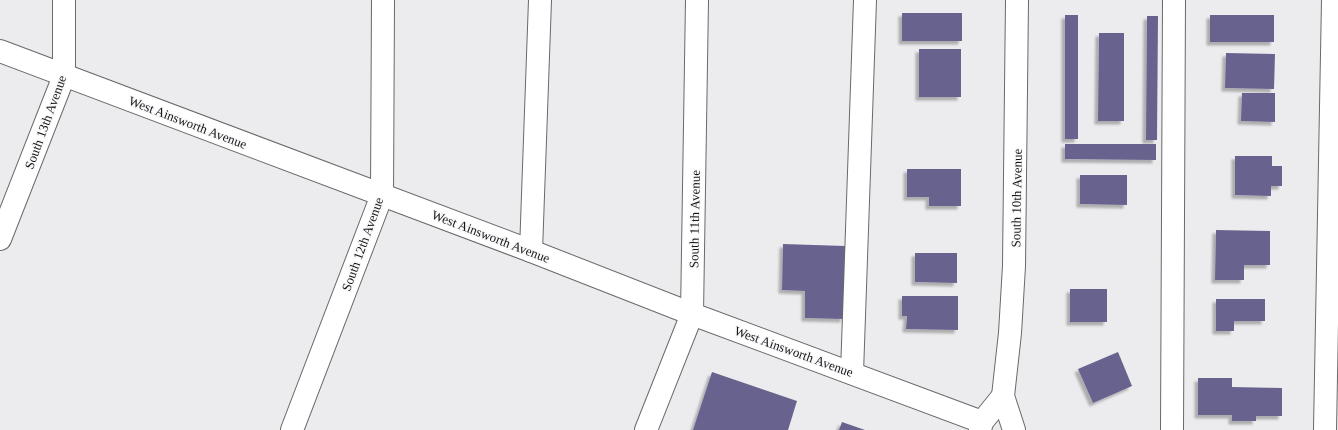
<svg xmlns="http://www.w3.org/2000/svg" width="1338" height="430" viewBox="0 0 1338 430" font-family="Georgia,serif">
<defs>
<filter id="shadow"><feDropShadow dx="-3.5" dy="3.5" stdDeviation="1" flood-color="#0004"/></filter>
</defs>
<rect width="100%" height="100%" fill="#ececee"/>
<g fill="#68638e" filter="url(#shadow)">
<rect x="902" y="13" width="60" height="28"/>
<rect x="1065" y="15" width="13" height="124"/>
<rect x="1210" y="15" width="64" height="27"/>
<polygon points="1147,16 1158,16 1157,140 1146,140"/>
<polygon points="1099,33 1124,33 1124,121 1098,121"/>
<rect x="919" y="49" width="42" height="48"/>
<polygon points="1226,53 1275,54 1274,89 1225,88"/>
<polygon points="1242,93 1275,93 1275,122 1241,121"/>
<polygon points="1065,144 1156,144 1156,160 1065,159"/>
<polygon points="1235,156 1272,156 1272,166 1282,166 1282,186 1271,186 1271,196 1235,195"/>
<polygon points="907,169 961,169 961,206 929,206 929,197 907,197"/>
<polygon points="1080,175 1127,175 1127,205 1080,204"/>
<polygon points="1216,230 1270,231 1270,265 1244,265 1244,280 1215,280"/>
<polygon points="783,244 845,246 844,319 805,318 805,291 782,290"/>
<polygon points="915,253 957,253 957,283 915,282"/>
<rect x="1070" y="289" width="37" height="33"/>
<polygon points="902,296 958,296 958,330 906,329 907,316 902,316"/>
<polygon points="1216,299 1265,299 1265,321 1234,321 1234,331 1216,331"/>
<polygon points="1118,352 1132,386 1093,403 1078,369"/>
<polygon points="712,372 797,401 788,430 693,430"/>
<polygon points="1198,378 1232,378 1232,387 1282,388 1282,416 1256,416 1256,421 1232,421 1232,415 1198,415"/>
<polygon points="842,422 865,430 839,430"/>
</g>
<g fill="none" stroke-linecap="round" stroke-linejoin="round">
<defs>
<g id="minor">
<polyline points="0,51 531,251 692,314 982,422"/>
<polyline points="0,239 64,76 64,0"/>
<polyline points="531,251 540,0"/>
<polyline points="852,373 865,0"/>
<polyline points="292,430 382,195 383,0"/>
<polyline points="646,430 692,314 697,0"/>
<polyline points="1172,430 1174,0"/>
<polyline points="1325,430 1333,0"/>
</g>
<g id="major">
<polyline points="980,430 982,422 1003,396"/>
<polyline points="1014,430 1003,396 1010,333 1014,266 1017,0"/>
</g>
</defs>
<use href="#minor" stroke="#69696b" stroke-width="24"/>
<use href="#major" stroke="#69696b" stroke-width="24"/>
<use href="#minor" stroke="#fff" stroke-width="22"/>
<use href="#major" stroke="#fff" stroke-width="22"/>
</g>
<g text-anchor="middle" stroke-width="3" stroke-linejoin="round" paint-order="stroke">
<g font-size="13" fill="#161617" stroke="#f9f9fb">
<text transform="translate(45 122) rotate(-70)" y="5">South 13th Avenue</text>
<text transform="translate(188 122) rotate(21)" y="5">West Ainsworth Avenue</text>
<text transform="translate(1016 198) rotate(-89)" y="5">South 10th Avenue</text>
<text transform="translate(694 219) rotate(-89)" y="5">South 11th Avenue</text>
<text transform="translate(491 236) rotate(21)" y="5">West Ainsworth Avenue</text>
<text transform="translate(362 244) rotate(-70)" y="5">South 12th Avenue</text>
<text transform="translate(794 351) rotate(20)" y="5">West Ainsworth Avenue</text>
</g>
</g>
</svg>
